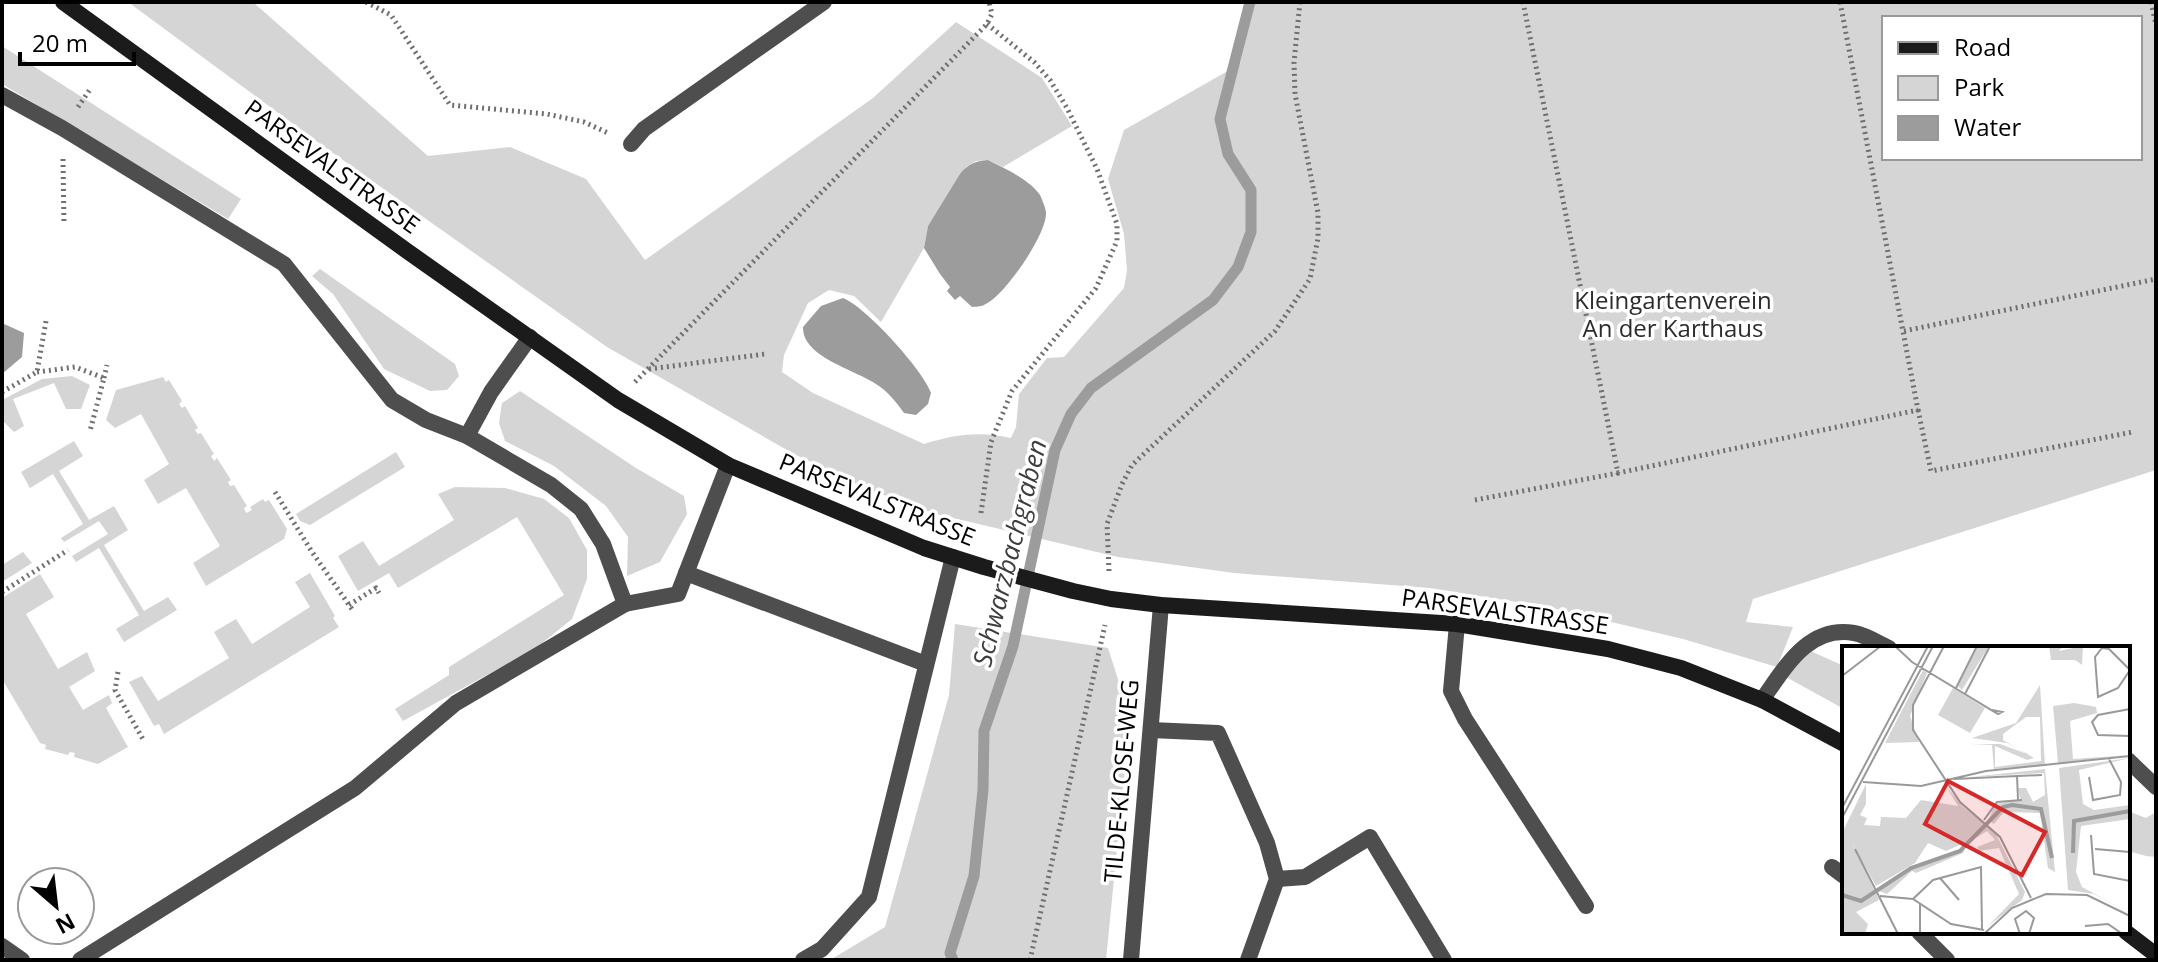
<svg xmlns="http://www.w3.org/2000/svg" width="2158" height="962" viewBox="0 0 2158 962" font-family="'Open Sans',sans-serif">
<rect width="100%" height="100%" fill="#fff"/>
<g fill="#d5d5d5" fill-rule="evenodd">
<path d="M128,2h125l175,154 82,-9 76,32 59,81 228,-162 83,-76 86,56 30,48 -69,41 -15,-7 -12,1 -10,6 -38,59 -4,22 -43,74 -27,-26 -25,-6 -21,13 -24,52 -2,17 31,21 111,51c31,-10 55,-13 87,-6l5,-11 3,-33 28,-36 17,-1 60,-69 3,-18 -3,-36 -16,-55 16,-49 116,-66 15,-62h901v468l-403,129 -7,23 47,5 -16,40 -94,-28 -135,-32 -118,-19 -196,-15 -116,-16 -182,-43 -69,-25 -73,-35 -187,-107 -284,-201zM1884,18h256v140h-256z"/>
<polygon points="2,46 241,199 228,219 2,84"/>
<polygon points="320,269 455,364 459,376 447,390 430,391 384,369 333,294 312,276"/>
<polygon points="72,376 90,385 81,409 66,409 54,383 13,399 24,426 14,432 2,420 2,401 4,399 42,379"/>
<polygon points="163,377 166,382 169,380 182,401 179,404 182,408 185,406 198,428 195,430 198,434 201,433 214,454 211,456 214,461 217,458 231,480 228,482 230,486 234,485 247,506 244,508 246,513 252,510 250,507 263,499 265,502 269,500 287,529 284,539 206,586 193,563 220,546 186,488 158,504 144,480 169,464 141,414 115,428 106,420 116,390"/>
<polygon points="520,391 636,468 684,496 687,514 660,562 627,576 628,537 606,506 554,466 505,441 499,423 502,403"/>
<polygon points="74,441 83,456 59,471 89,520 114,506 128,530 104,545 144,611 168,597 177,610 124,642 116,629 139,615 99,548 76,562 72,556 108,534 99,521 64,542 61,538 83,524 53,474 30,488 21,472"/>
<polygon points="396,452 405,467 310,525 300,521 296,514"/>
<polygon points="455,487 505,488 544,499 569,518 587,550 587,579 572,619 536,648 403,721 395,709 449,675 449,667 564,595 517,517 398,588 389,573 358,591 338,556 363,541 379,566 454,520 438,494"/>
<polygon points="23,552 32,563 2,582 2,565"/>
<polygon points="310,573 335,616 333,618 339,627 164,734 159,724 154,726 129,682 142,676 158,701 229,658 214,632 236,619 252,644 310,607 295,582"/>
<polygon points="40,574 54,597 26,614 58,669 87,652 95,671 69,687 83,710 109,695 112,703 106,708 128,747 98,764 74,757 75,753 70,752 68,755 45,749 46,745 40,743 2,679 2,598"/>
<polygon points="955,624 1108,648 1130,717 1106,960 830,960 885,927 949,695"/>
<polygon points="1806,649 1844,666 1844,709 1786,677"/>
<polygon points="2128,811 2146,818 2156,812 2156,857 2146,856 2128,851"/>
</g>
<g fill="#9c9c9c">
<path d="M988,160c16,8 42,20 52,35 2,4 6,14 6,18 1,21 -42,84 -62,92 0,1 -11,2 -12,2l-12,-11 -5,4 -8,-9 3,-4 -10,-13 -16,-26 4,-22 32,-52c8,-10 15,-13 28,-14z"/>
<path d="M843,298c22,8 81,73 88,95l-3,11 -12,11 -12,-2c-7,-10 -15,-20 -25,-27 -21,-16 -77,-28 -76,-59l18,-21z"/>
<polygon points="2,323 24,333 22,357 2,374 2,354 4,352"/>
</g>
<g fill="none" stroke-linecap="round" stroke-linejoin="round">
<polyline stroke="#9c9c9c" stroke-width="11" points="953,960 950,953 974,876 983,790 984,731 1013,646 1055,450 1071,414 1091,388 1213,300 1238,267 1251,232 1251,190 1228,154 1220,119 1250,2"/>
<g stroke="#707070" stroke-width="5" stroke-dasharray="2 4" stroke-linecap="butt">
<polyline points="366,2 391,15 450,105 547,114 584,122 608,133"/>
<polyline points="1523,2 1618,473 1918,410 1840,2"/>
<polyline points="2151,2 2156,25"/>
<polyline points="78,107 91,88"/>
<polyline points="63,159 64,225"/>
<polyline points="1904,331 2156,279"/>
<polyline points="649,369 765,354"/>
<polyline points="37,372 75,367 104,378 90,431"/>
<polyline points="104,378 107,365"/>
<polyline points="635,382 987,24 992,14 989,2"/>
<polyline points="2,392 37,372 46,321"/>
<polyline points="1918,410 1931,471 2133,432"/>
<polyline points="2,489 3,489"/>
<polyline points="275,492 312,552 354,612"/>
<polyline points="1475,500 1618,473"/>
<polyline points="981,513 991,442 1012,391 1096,288 1117,241 1117,224 1097,169 1067,108 1050,80 1034,62 987,24"/>
<polyline points="1109,571 1107,524 1122,484 1132,465 1275,331 1310,279 1318,238 1318,213 1295,94 1294,62 1300,2"/>
<polyline points="2,592 68,550"/>
<polyline points="349,605 376,588 379,593"/>
<polyline points="118,672 115,690 144,741"/>
<polyline points="1030,960 1105,625"/>
</g>
<g stroke="#4e4e4e" stroke-width="16">
<polyline points="2,95 62,128 284,264 392,400 426,420 467,436 551,485 581,509 603,544 625,604 678,594 728,465"/>
<polyline points="631,144 644,129 824,2"/>
<polyline points="467,436 491,392 530,337"/>
<polyline points="686,573 926,664"/>
<polyline points="1457,624 1451,691 1465,719 1586,906"/>
<path d="M1762,700c23,-32 46,-75 92,-67 12,2 24,10 35,15"/>
<polyline points="1151,730 1218,733 1267,843 1277,879 1248,960"/>
<polyline points="2128,760 2156,787"/>
<polyline points="1832,867 1844,876"/>
<polyline points="1277,879 1305,877 1370,837 1444,960"/>
<polyline points="1919,932 1947,960"/>
<polyline points="2,946 22,960"/>
<polyline points="80,960 355,788 456,703 625,604"/>
<polyline points="803,960 822,949 869,897 953,557"/>
</g>
<polyline stroke="#4e4e4e" stroke-width="16" points="1131,960 1161,605"/>
<g stroke="#1b1b1b" stroke-width="16">
<polyline points="63,2 407,251 618,400 728,465 924,548 984,567 1073,591 1111,599 1161,605 1457,624 1608,649 1681,668 1762,700 1844,744"/>
<polyline points="2126,932 2156,955"/>
</g>
</g>
<g text-anchor="middle" stroke-width="7" stroke-linejoin="round" paint-order="stroke">
<g font-size="24" fill="#000" stroke="#fff">
<text transform="translate(332 167) rotate(36)" y="8">PARSEVALSTRASSE</text>
<text transform="translate(877 500) rotate(22)" y="8">PARSEVALSTRASSE</text>
<text transform="translate(1505 612) rotate(8)" y="8">PARSEVALSTRASSE</text>
<text transform="translate(1122 781) rotate(-85)" y="8">TILDE-KLOSE-WEG</text>
</g>
<g font-size="24" fill="#2c2c2c" stroke="#fff">
<text x="1673" y="309">Kleingartenverein<tspan x="1673" dy="28">An der Karthaus</tspan></text>
</g>
<g font-size="26" font-style="italic" fill="#3d3d3d" stroke="#fff">
<text transform="translate(1010 553) rotate(-76)" y="9">Schwarzbachgraben</text>
</g>
</g>
<g transform="translate(1842 646)">
<rect width="288" height="288" fill="#fff"/>
<path d="M136,0h11l-27,44 -4,-4zM207,0h14l-4,5 24,-5 -1,19 -7,-5h-24zM81,24l4,3 -17,43 9,26 -34,1zM198,39l5,80 -51,4 -2,-24 -21,-1h29l30,11 -23,-12 -35,-5 44,-15zM184,71h14l1,44 -46,6v-21l32,14 7,-2 -31,-18v-6zM111,42l32,20 -15,25 -32,-18zM232,57l22,4 1,6 -27,8 3,38 57,-4 -72,8 -5,-57zM288,112l-51,12 4,34 11,6 36,-5v14l-49,7 -5,46 6,15 48,26 -36,-19 -26,-4 -9,-122zM203,123l10,103 -7,-4 -8,-55 -36,-1 -10,12 -6,-4 8,-16 24,-5 -2,-11h8l7,14 12,-7 -1,-22 -74,4zM24,138v20l-6,11 7,3 -3,7 16,1 1,-9 25,1 15,-18 37,6 -12,-20 16,20 33,26 30,60 -3,8 -34,26 31,-32 -20,-46 -20,3 -2,-4 18,-7 -8,-9 -19,12 -5,10 -47,20 -4,-2 -25,23 -8,-3 32,-22 49,-18 2,-7 -16,7 -18,-8 -13,20 -39,23 -24,-43 27,57 -23,12 12,12 -3,10h-23v-101z" fill="#d5d5d5" fill-rule="evenodd"/>
<path fill="none" stroke="#9c9c9c" stroke-width="4" d="M231,207l1,-32 56,-10M0,249l19,6 50,-33 49,-17 43,-44 9,-2 29,4 11,49"/>
<path fill="none" stroke="#999" stroke-width="2" d="M53,0l17,16 86,52 4,-2 -10,-2M102,0l-31,59v25l47,72 40,35 31,61M260,2l7,1 21,21 -12,18 -20,9 -3,-40zM0,30l39,-30M114,42l21,-42M123,48l25,-48M288,63l-32,6 -6,7 6,13 32,1M175,130l1,24M112,133l88,-4M21,136l58,4 65,-15 144,-15M248,136l-1,-5 4,23 27,-5 1,-13 -12,-23M0,162l86,-162M0,172l91,-172M142,174l13,-18 25,-2M249,189l3,39 36,7M13,203l43,85M253,203l35,3M98,232l19,22M38,250l33,3 38,25 33,6M71,253l20,-19 48,-13 1,62M243,280l23,-2 13,9M78,288v-30M142,288l28,-26 34,-14 41,1 43,21M178,288l-5,-15 11,-8 8,7 -5,16"/>
<path fill="#d62828" fill-opacity="0.15" stroke="#d62828" stroke-width="4" d="M106,135l97,51 -23,43 -97,-51z"/>
<rect width="288" height="288" fill="none" stroke="#000" stroke-width="4"/>
</g>
<rect width="2158" height="962" fill="none" stroke="#000000" stroke-width="8"/>
<rect x="1882" y="16" width="260" height="144" fill="#ffffff" stroke="#999999" stroke-width="2"/>
<rect x="1898" y="42" width="40" height="12" fill="#1b1b1b" stroke="#999999" stroke-width="2"/>
<text x="1954" y="56" font-size="24" fill="#000000">Road</text>
<rect x="1898" y="76" width="40" height="24" fill="#d5d5d5" stroke="#999999" stroke-width="2"/>
<text x="1954" y="96" font-size="24" fill="#000000">Park</text>
<rect x="1898" y="116" width="40" height="24" fill="#9c9c9c" stroke="#999999" stroke-width="2"/>
<text x="1954" y="136" font-size="24" fill="#000000">Water</text>
<g transform="translate(56 906) rotate(152)"><circle r="38" fill="#ffffff" stroke="#999999" stroke-width="2"/>
<path d="M0-6L14 30L0 20L-14 30Z" fill="#000000"/>
<text y="-12" font-size="22" font-weight="bold" text-anchor="middle" fill="#000000">N</text>
</g>
<path d="M20 52v12h114v-12" fill="none" stroke="#000000" stroke-width="4"/>
<text x="32" y="52" font-size="24" fill="#000000" stroke="#ffffff" stroke-width="6" paint-order="stroke">20 m</text>
</svg>
